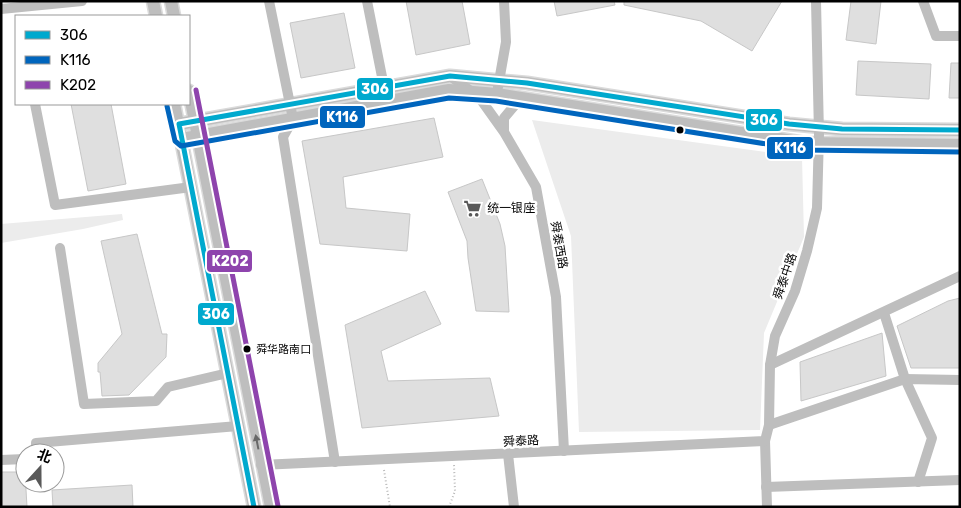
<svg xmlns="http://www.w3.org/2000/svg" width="961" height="508" viewBox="0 0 961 508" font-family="Rubik,'Noto Sans SC',sans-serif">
<rect width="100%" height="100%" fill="#fff"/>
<g fill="#ececec">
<polygon points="532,120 802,157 804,237 764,333 760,430 579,432 571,236"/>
<polygon points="122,214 123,220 83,229 1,243 1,224"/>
</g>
<g fill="#dfdfdf" stroke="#c7c7c7">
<polygon points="406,1 462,1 470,44 416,55"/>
<polygon points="554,1 614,1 615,5 557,16"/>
<polygon points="624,1 782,1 752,51 701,21 624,5"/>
<polygon points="851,1 881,1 876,44 846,40"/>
<polygon points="344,13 355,68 301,78 290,23"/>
<polygon points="858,61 931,64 929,99 856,95"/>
<polygon points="951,63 960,63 960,98 949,98"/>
<polygon points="71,104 111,104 126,184 88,191"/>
<polygon points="434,118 443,157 343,177 346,208 410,214 407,251 320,244 302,141"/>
<polygon points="482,179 500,224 505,246 509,312 476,311 468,258 467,241 448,192"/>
<polygon points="137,234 162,334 167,334 166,357 129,395 102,396 100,372 98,372 98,363 122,334 101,241"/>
<polygon points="425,291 441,324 381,351 388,381 490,378 499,416 362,428 345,325"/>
<polygon points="960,298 960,368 911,368 897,326 948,301"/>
<polygon points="882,333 886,376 801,401 800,362"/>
<polygon points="1,472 25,472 27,507 1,507"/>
<polygon points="132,485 133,507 53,507 52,490"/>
</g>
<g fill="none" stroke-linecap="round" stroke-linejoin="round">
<defs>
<g id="major">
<polyline points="153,1 156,16"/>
<polyline points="171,1 174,16"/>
<polyline points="189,91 271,507"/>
<polyline points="174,104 254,507"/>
<polyline points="179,124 450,76 527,83 789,124 842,129 960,130"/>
<polyline points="182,139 449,90 497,94 805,143 960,145"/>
</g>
</defs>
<use href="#major" stroke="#dbdbdb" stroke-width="15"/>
<g stroke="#b9b9b9" stroke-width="2" stroke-dasharray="1 2.5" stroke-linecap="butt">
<polyline points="384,470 390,507"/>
<polyline points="449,507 455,491 454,465"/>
</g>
<g stroke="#bebebe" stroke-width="10">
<polyline points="269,1 293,119 283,137 335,462"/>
<polyline points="367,1 387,102"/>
<polyline points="923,1 936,36 960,36"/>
<polyline points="1,9 82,1"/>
<polyline points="450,76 479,97 504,132 536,187 556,297 564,451"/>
<polyline points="498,87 506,42 504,1"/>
<polyline points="35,104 55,205 191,187"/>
<polyline points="504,131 504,118 520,99 523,98"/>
<polyline points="60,248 84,404 156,401 168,387 228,373"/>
<polyline points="884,313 905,379 932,438 918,482"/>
<polyline points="770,365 960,276"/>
<polyline points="769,425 905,379 960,380"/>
<polyline points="765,441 767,507"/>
<polyline points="36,453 36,443 238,426"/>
<polyline points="508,454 514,507"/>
<polyline points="1,460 25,459"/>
<polyline points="261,465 765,441 769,425 770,365 775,336 795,291 807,251 817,208 819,134 816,1"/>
<polyline points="766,487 960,480"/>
</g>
<use href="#major" stroke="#bebebe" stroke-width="12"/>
<defs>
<polyline id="bus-1" points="254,507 179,124 450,76 527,83 789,124 842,129 960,130"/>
<polyline id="bus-2" points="167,106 175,141 181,146 449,98 496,101 804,150 960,152"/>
<polyline id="bus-3" points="196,90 278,506"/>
</defs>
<use href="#bus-1" stroke="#fff" stroke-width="9"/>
<use href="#bus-2" stroke="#fff" stroke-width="9"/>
<use href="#bus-3" stroke="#fff" stroke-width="9"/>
<use href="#bus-1" stroke="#00a9ce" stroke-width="5"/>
<use href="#bus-2" stroke="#0065bd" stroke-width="5"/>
<use href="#bus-3" stroke="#8e44ad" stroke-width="5"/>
</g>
<defs><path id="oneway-solid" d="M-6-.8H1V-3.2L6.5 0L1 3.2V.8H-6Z" transform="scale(1.25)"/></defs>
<use fill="#686868" href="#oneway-solid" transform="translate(257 442) rotate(-101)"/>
<defs>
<symbol id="supermarket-bare" viewBox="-9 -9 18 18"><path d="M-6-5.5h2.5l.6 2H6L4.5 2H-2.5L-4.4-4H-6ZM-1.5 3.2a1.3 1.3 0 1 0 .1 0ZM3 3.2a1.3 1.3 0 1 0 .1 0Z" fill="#595959" stroke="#fff" stroke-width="2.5" paint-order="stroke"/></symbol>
</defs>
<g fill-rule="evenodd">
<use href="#supermarket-bare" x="460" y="196" width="25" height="25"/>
</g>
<g fill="#000" stroke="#fff" stroke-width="2">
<circle cx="680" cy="130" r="4.5"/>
<circle cx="247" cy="349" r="4.5"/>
</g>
<g text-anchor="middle" stroke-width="5" stroke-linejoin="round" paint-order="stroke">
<g font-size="11" fill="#000" stroke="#fff" text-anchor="start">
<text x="256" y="353">舜华路南口</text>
</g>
<g font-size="12" fill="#000" stroke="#fff" text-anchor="start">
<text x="487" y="212">统一银座</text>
</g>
<g font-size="12" fill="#000" stroke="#fff">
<text transform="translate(559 245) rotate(80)" y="4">舜泰西路</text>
<text transform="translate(785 276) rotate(-71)" y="4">舜泰中路</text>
<text transform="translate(521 441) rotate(-3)" y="4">舜泰路</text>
</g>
</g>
<g stroke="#fff" stroke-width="2">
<rect x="356" y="77" width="38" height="24" rx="5" fill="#00a9ce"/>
<rect x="319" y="105" width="47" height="24" rx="5" fill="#0065bd"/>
<rect x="745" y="108" width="38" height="24" rx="5" fill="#00a9ce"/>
<rect x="766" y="136" width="48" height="24" rx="5" fill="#0065bd"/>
<rect x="206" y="249" width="47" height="24" rx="5" fill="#8e44ad"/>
<rect x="197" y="302" width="38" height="24" rx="5" fill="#00a9ce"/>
</g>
<g font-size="14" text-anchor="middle" font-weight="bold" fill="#fff">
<text x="375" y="94">306</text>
<text x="342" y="122">K116</text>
<text x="764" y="125">306</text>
<text x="790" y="153">K116</text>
<text x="230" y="266">K202</text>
<text x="216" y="319">306</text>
</g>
<rect width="961" height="508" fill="none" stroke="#000000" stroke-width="5"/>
<rect x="15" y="15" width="175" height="90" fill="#ffffff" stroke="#999999"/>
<rect x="25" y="31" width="25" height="8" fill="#00a9ce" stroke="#999999"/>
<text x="60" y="40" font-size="15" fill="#000000">306</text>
<rect x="25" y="56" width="25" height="8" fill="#0065bd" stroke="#999999"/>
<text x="60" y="65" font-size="15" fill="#000000">K116</text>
<rect x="25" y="81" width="25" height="8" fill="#8e44ad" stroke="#999999"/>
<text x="60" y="90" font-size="15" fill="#000000">K202</text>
<g transform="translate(40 468) rotate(21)"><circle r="24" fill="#ffffff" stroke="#999999"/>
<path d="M0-4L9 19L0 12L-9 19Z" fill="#595959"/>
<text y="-8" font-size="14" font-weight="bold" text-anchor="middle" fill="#000000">北</text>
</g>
</svg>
